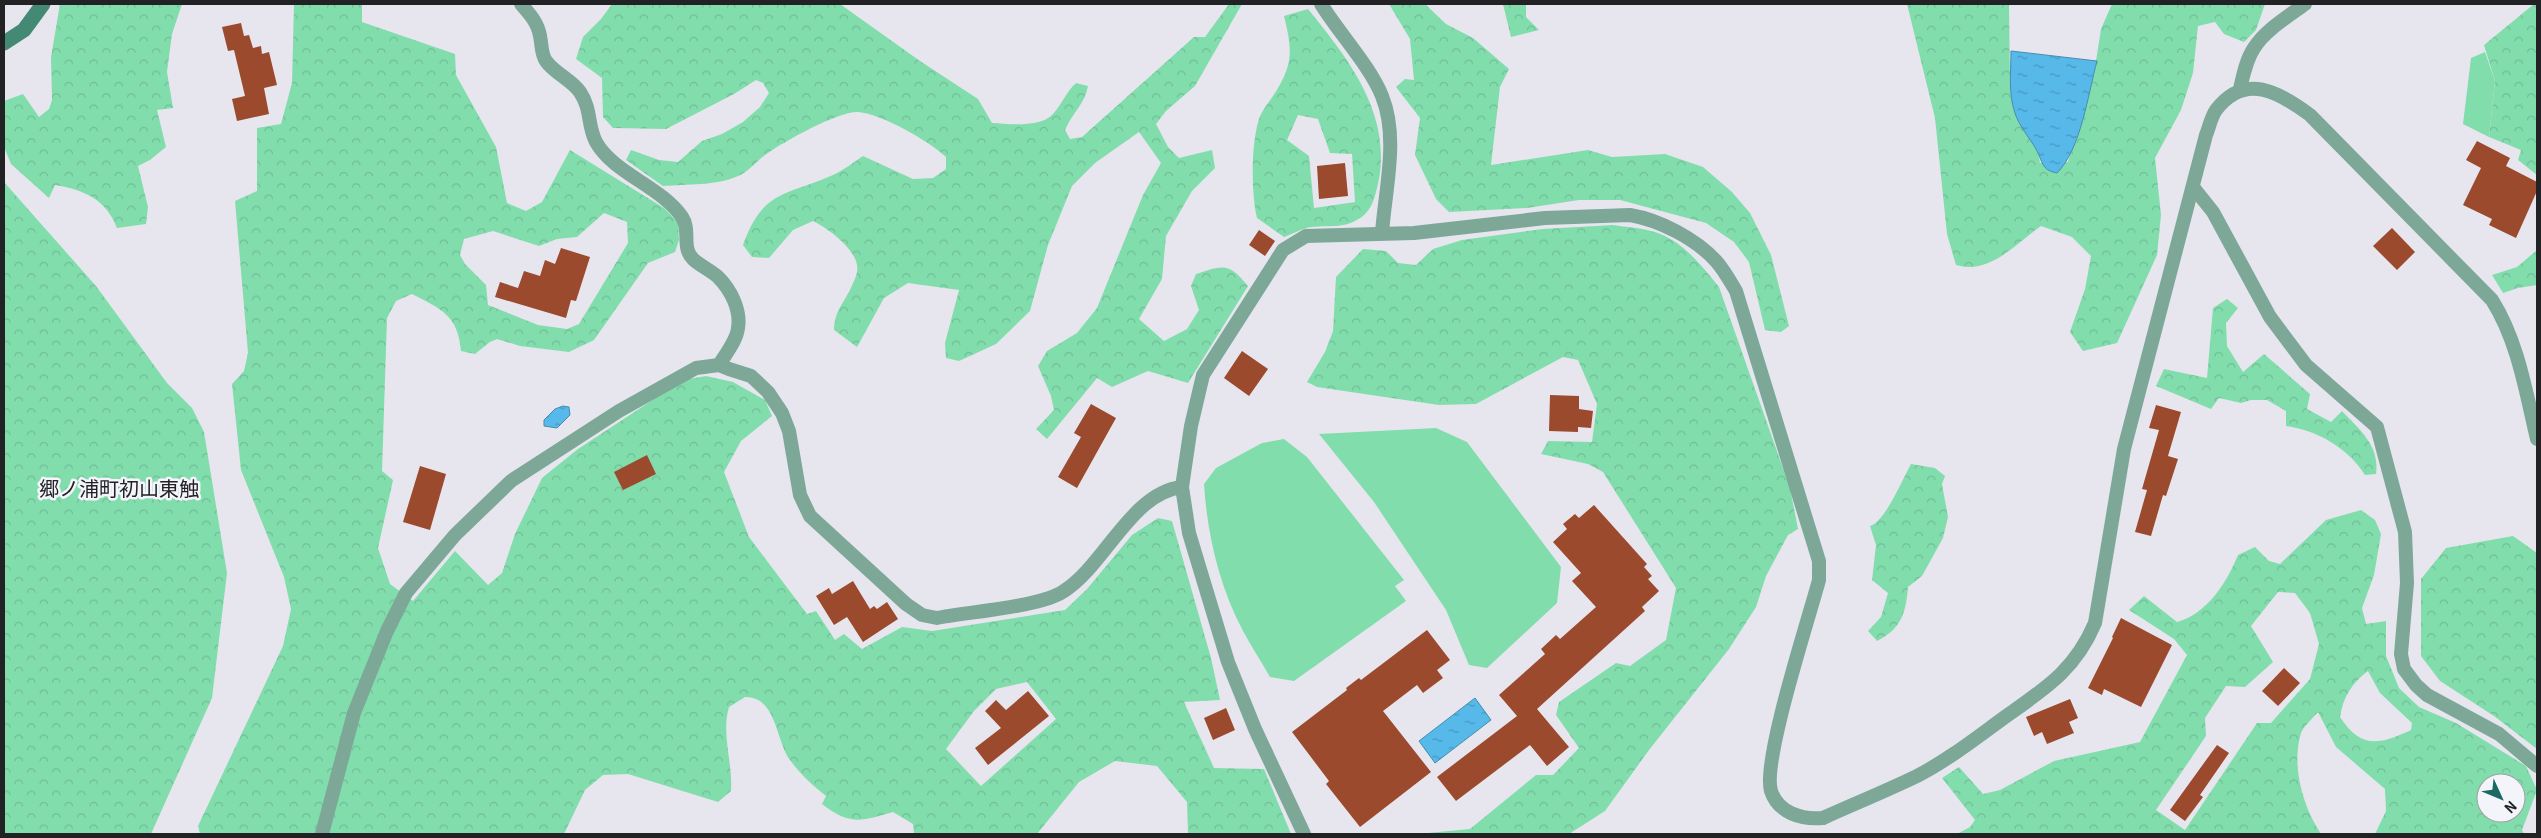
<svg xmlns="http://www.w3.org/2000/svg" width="2541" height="838" viewBox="0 0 2541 838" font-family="Georgia,'Noto Sans JP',serif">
<defs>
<pattern id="forest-crowns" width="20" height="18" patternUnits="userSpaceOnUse" patternTransform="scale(1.25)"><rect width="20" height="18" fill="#82ddad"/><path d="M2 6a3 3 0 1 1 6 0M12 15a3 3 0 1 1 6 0" fill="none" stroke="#70bd95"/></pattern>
<pattern id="water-ripples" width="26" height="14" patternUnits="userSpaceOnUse" patternTransform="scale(1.25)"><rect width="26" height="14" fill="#56b9ea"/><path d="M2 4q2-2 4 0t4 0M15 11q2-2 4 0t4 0" fill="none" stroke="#4796bd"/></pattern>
</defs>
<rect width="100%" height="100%" fill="#e7e6ee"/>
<g fill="url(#forest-crowns)" fill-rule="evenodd">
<path d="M60,4h122l-10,30 -5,38 6,36 -16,2 9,37 -16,13 -12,6 10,41 -2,17 -29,4c-11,-29 -33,-38 -62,-43l-6,13 -38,-34 -7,-17v-46l19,-7 16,23 10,-8 3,-9 -1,-43z"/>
<path d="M294,4h68v18l93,32 1,21 40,72 11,56 19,8 16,-9 28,-52 94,58 14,14 1,18 -4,12 -27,11 -54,77 -25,12 -49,-6 -23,-7 -7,3 -15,12 -14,-3c-3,-36 -20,-42 -49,-57l-16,7 -9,17 -5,153 11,9 -15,68 12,36 23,17 42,-50 33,34 14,-12 13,-39 27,-56 36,-29 105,-69 23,-4 27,6 32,18 7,16 -31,25 -17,31 25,65 58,77 9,-3 19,29 9,-6 18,15 40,-22 30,4 133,-21 22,-21 45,-54 26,-17 14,3 39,137 9,42 -36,2 30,66 50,1 27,65h-103l-1,-32 -30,-36 -42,-5 -36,21 -42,52h-123l-1,-10 -20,-12c-31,9 -43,14 -71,-8l4,-8c-14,-11 -26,-22 -36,-36 -15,-21 -13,-63 -45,-63l-16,10c-8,27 4,56 2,84l-13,11 -90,-28 -25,1 -18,15 -21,44h-364l-2,-8 85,-180 8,-37 -7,-32 -43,-107 -9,-86 12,-13 4,-18 -13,-152 22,-10v-63l24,-4 11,-41zM604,213l23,9 1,21 -49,81 -12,5 -29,-4 -50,-20 -2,-20 -21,-21 -5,-9 4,-16 29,-8 46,15 18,-7 20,-2zM1027,682l29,37 -75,67 -35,-37 28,-38 22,-22z"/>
<path d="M612,4h228l80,57 58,38 14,24c17,1 48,5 61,-9 9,-10 13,-22 23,-31l12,3c-3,18 -16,27 -23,44l5,9 12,-2 112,-100h11l24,-33h13l-47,82 -29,25 -10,13 12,23 11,11 33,-8 3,18 -23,23 -26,45 -4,43 -23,40 25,22 23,-12 12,-19 -8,-24 5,-12c27,-9 33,-12 52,12l-60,97 -40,-12 -36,16 -15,-9 -50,61 -11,-10 18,-19 -3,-14 -13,-30 9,-15 30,-18 20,-25 46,-113 18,-32 -22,-31 -44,31 -23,23 -24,59 -18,66 -34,33 -37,17 -13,-3 -1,-15 14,-53 -51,-7 -24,15 -27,49 -23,-17c0,-17 8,-25 16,-40 2,-5 6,-12 7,-18 4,-20 -28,-43 -44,-51l-20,9 -24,28 -17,-1 -9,-12c20,-56 43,-49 90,-70 11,-5 21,-13 30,-19l50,23 20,-1 13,-9v-12c-17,-16 -64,-43 -88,-45 -19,-1 -73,29 -90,41 -10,6 -19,19 -30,23 -22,10 -51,8 -75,10l-37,-26 5,-10 28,10 19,2 24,-21 20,-7 21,-12 17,-15 9,-14 -6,-10 -7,-3 -22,14 -68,35 -53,-1 -10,-11 -1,-39 -26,-19 7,-22 18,-18z"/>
<polygon points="1389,4 1425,4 1446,24 1473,38 1509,69 1500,87 1491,165 1588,150 1612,157 1665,154 1703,167 1732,192 1750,213 1771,255 1789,326 1781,332 1765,330 1749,262 1734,242 1706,223 1620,200 1579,200 1527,208 1449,212 1436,199 1415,155 1420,118 1396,87 1405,79 1414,80 1410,39"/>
<polygon points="1503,4 1526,4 1526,17 1539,30 1511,37"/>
<path d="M1907,4h102l1,79 5,29 23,40 2,11 28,-1 28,-101 5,-32 11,-25h153l-9,26 -12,12 -20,-8 -9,-12 -17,4 -5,47 -12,37 -26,48 6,57 -4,40 -40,88 -34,8 -13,-19 15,-43 6,-33 -19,-19 -31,-11c-26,18 -51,49 -85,39l-9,-31 -12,-116z"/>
<polygon points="2534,4 2537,4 2537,175 2518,160 2521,150 2489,137 2495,81 2484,45"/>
<path d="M1308,9c39,48 83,103 71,170 -3,13 -5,28 -16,37 -17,13 -31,9 -51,11 -9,1 -19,7 -28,10l-27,-19c-6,-25 -6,-74 2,-99 3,-9 11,-18 16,-26 19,-30 17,-44 9,-77zM1298,115l20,4 12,34 22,1 3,48 -41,6 -5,-52 -22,-16z"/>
<polygon points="4,182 96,286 167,383 192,408 204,432 227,573 212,698 151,834 4,834"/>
<path d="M1613,225c14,2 29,3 42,7 28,9 47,34 64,55l71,201 8,41 -10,6 -22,41 -10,31 -27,42 -80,101 -44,61 -36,23h-152l53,-5 66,-54h17l26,-27 -23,-33 3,-13 57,-39 14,3 36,-26 10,-52 -73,-116 -15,-8 -47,-10 7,-13 44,1 5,-38 -19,-44 -15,-3 -87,47 -37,1 -122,-18 -10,-5 18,-30 8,-21 3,-54 27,-28 23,2 12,12 18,2 17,-16 29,-9 80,-11z"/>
<polygon points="2537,250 2537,285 2518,288 2503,293 2492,275 2517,267"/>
<path d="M2227,299l11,9 -12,15 1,23 16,26 21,-18 46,40 -3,15 24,13 11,-11c18,19 38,35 34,63l-11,1c-17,-27 -48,-45 -79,-49v-15l-19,-11h-16l-10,3 -22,-5 -8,11 -55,-23 8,-17 43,9 6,-70z"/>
<path d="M1911,464l24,4 10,8 -3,8 6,33 -5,21 -21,38 -14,11c-2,26 -7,42 -31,54l-9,-10 13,-14 7,-24 -16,-13 4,-35 -6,-19c15,-4 32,-46 41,-62z"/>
<path d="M2361,510l14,10 6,14 -7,41 -12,33 4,16 20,-3v35l13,32 20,19 37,16 70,43 11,24 -15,40 2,4h-149l11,-23 -1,-22 -49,-42 -18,-35c-5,6 -14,14 -17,21 -10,33 2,74 20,101h-364l13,-7 5,-7 -33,-42 17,-11 24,27 17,-4 54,-29 86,-19 47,-87 -13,-16 -45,-29 15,-14 33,26c30,-8 50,-40 61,-67l17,-8 14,14 11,3 46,-44zM2278,592l17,1 15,20 9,31 -9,35 -39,44h-14l-72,107 -29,-20 50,-74 -1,-18 21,-32 19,1 28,-25 -22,-36zM2368,671l12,22 32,30 -1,7c-32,15 -50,19 -71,-13 3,-20 12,-34 28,-46zM2486,783h30v30h-30z"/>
<polygon points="2513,536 2537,553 2537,749 2494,716 2440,681 2421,656 2421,579 2446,548"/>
</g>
<g fill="#82ddad">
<polygon points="2485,52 2495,81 2489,137 2463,124 2471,58"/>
<polygon points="1436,428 1467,442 1561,567 1557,603 1487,668 1469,665 1446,610 1374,502 1319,434"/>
<path d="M1284,439l23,18 97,123 -9,6 11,15 -112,80 -24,-4c-9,-16 -19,-31 -27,-46 -24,-45 -36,-98 -39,-147l12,-16 46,-25z"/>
</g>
<g fill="url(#water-ripples)" stroke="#468caf">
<path d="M2011,51l86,10c-9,33 -16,88 -40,112 -16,-3 -14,-11 -21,-24 -7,-12 -17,-23 -21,-36 -7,-20 -4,-42 -4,-62z"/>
<polygon points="563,406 569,407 570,415 557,428 544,426 544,420 555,409"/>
<polygon points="1475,698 1491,720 1435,763 1419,741"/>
</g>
<g fill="#9b4a2d">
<polygon points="241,23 244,36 249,35 253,48 261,46 262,54 269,52 277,85 264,88 269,114 237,121 232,99 245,96 234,50 228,51 222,27"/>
<polygon points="2477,141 2510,158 2506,166 2537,182 2537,191 2516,238 2489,225 2492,219 2463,205 2481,168 2466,160"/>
<polygon points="1345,163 1348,196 1319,199 1317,166"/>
<polygon points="2392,228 2415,252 2397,270 2373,246"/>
<polygon points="1259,230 1275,241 1265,256 1249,245"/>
<polygon points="561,248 590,257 576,301 571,300 566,318 495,297 500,282 518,288 524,271 540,276 545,260 555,264"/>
<polygon points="1242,351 1268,369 1249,396 1224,378"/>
<polygon points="1550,395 1579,396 1579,409 1593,411 1591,428 1578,427 1578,432 1549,431"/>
<polygon points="1091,404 1116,418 1077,488 1058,477 1081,437 1074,433"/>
<polygon points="2156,405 2181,412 2168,456 2178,459 2166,496 2163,495 2151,536 2135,532 2147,490 2142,489 2159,430 2149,428"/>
<polygon points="647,455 656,474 623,490 614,472"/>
<polygon points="420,466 446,474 430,530 403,522"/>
<polygon points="1594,505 1647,564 1644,567 1652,576 1648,579 1659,591 1642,607 1645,611 1537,709 1569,747 1547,766 1530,745 1456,801 1437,777 1517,716 1499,695 1545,654 1541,649 1556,635 1560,639 1596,607 1572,581 1581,573 1553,542 1567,529 1563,524 1575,514 1579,518"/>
<polygon points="853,581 870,609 874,606 877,609 887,602 898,619 863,642 847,617 834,625 816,596 829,588 832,594"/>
<polygon points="2121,618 2172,645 2141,707 2104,689 2102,695 2088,688 2113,638 2112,637"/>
<polygon points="1427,630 1450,660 1437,670 1443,678 1423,693 1417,685 1383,711 1431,772 1360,827 1326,784 1329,781 1292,732 1347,690 1346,688 1359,678 1361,680"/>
<polygon points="2284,668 2300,683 2278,706 2262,691"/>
<polygon points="1028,691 1049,716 988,765 975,748 1001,728 985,711 996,700 1006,710"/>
<polygon points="2070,699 2078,718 2069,722 2074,733 2047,744 2042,732 2034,736 2026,717"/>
<polygon points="1226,708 1235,730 1213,740 1204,718"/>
<polygon points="2217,745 2229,753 2200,795 2203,797 2185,821 2170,810"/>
</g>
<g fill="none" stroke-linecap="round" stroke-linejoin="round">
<g stroke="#7da898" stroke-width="14">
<path d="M521,4c8,9 17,19 19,32 2,9 1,18 6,25 8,12 26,19 34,31 12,18 7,33 16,50 17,31 66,45 86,75 9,13 -1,30 11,42 6,6 17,11 25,18 13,13 23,33 20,51 -1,12 -13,27 -19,37"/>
<path d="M1321,4c18,29 49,62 61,92 17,42 3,94 0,137"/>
<path d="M2240,89c3,-13 6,-29 14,-41 11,-18 35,-32 51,-44"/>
<polyline points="2193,187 2213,212 2270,317 2306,365 2377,427 2405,532 2407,583 2401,654 2404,669 2416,685 2427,695 2499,734 2537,766"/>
<path d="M322,834l32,-121 33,-82 19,-38 49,-58 56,-54 108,-70 77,-43 23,-3 10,4 22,7 17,16 14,21 7,18 11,64 10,21 96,88 16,11 15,3c30,-6 104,-11 127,-27 41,-26 67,-98 118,-104"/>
<path d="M1304,834l-49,-105 -27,-67 -39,-129 -7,-46 9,-61 12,-51 80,-125 23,-14 108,-3 131,-15 85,-3c30,5 66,24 86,46 8,9 14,20 20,30l83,270v19c-10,38 -57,181 -48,211 7,22 31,29 52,27 31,-14 63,-27 94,-42 31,-16 59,-38 88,-59 41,-29 70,-47 90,-94l29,-174 82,-314c3,-7 5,-18 10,-25 29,-38 63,-18 94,5l182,185c26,41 34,93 45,139"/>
</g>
<polyline stroke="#448973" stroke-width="15" points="4,43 24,30 43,4"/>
</g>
<g text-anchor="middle" stroke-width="5" stroke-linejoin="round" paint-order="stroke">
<g font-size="20" fill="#222225" stroke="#f4f4fb">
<text x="119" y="496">郷ノ浦町初山東触</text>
</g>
</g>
<rect width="2541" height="838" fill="none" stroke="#222225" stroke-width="10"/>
<g transform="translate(2501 798) rotate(134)"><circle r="24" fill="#f4f4fb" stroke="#a0a0a5"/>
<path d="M0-4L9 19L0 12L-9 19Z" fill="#1b6864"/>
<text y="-8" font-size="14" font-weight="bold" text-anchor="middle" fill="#222225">N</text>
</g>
</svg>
